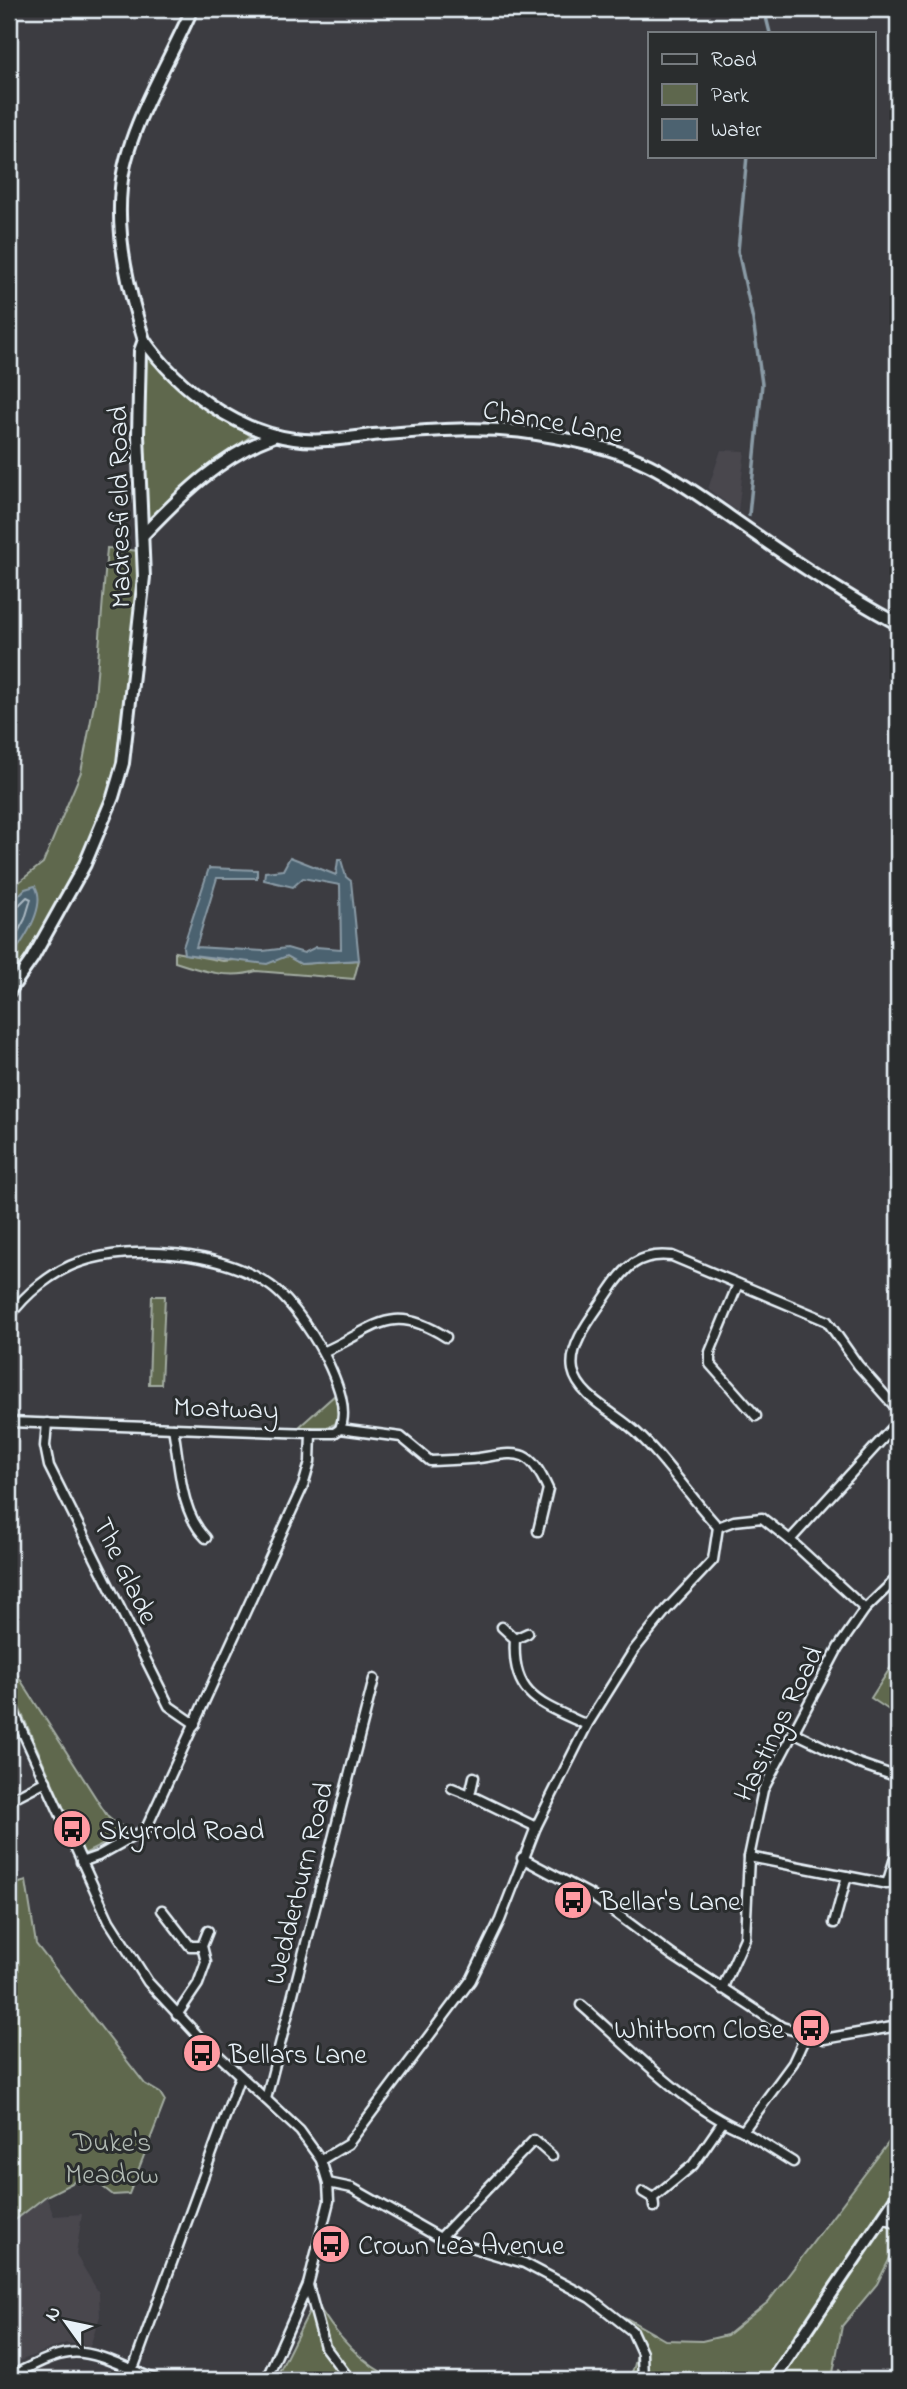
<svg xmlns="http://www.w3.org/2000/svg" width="907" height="2389" viewBox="0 0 907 2389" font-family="'Indie Flower',sans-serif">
<rect width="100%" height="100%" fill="#3c3c41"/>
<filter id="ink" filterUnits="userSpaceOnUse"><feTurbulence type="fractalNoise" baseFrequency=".0143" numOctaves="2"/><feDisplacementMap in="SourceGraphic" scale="14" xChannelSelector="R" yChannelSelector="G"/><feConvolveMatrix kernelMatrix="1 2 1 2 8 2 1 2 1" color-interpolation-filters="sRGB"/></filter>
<g filter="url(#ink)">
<g fill="#48464e">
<polygon points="721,450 745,451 738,512 708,489"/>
<polygon points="46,2196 54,2216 82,2214 76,2255 99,2293 100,2316 90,2346 66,2343 9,2365 9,2225"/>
</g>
<g fill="#5e674d" stroke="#a3aca2" stroke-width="2">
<polygon points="146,353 196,400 251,436 197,474 148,520 144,442"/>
<polygon points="107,548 140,551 129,699 113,786 79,865 9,985 9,890 43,863 81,772 95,699"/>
<path d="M175,952l48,9 64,-5 14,8 58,-4 -5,19 -98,-8c-26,9 -57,-1 -81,-9z"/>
<polygon points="152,1296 165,1296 161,1384 149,1384"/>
<polygon points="335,1395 339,1414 335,1424 327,1427 299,1427"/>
<polygon points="898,1656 898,1716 871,1698"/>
<polygon points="9,1662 108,1817 116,1824 133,1830 84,1854 9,1685"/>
<polygon points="26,1881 36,1944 145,2084 160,2093 165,2101 129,2194 113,2195 88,2175 46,2196 9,2225 9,1886"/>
<path d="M898,2130v112l-21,42 -35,42 -10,52 8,-8 6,10h-218c15,-26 7,-35 -2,-62l39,22 37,1 25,-6 41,-33z"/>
<path d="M315,2300c18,33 48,66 82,80h-122z"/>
</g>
<g fill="#4c6270" stroke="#8a9ba6" stroke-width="2">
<polygon points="290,857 336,875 338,860 341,860 346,877 351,881 359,960 301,964 287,956 267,964 184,954 183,947 209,868 257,870 257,878 217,878 196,947 263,951 287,948 304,953 316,947 341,949 340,885 303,878 293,887 264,880 265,872 283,870"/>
<path d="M35,886c13,21 -13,57 -26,74v-55l16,-16z"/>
</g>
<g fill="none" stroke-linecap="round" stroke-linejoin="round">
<polyline stroke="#aab8c2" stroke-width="2" points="9,910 15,909 27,897 31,899 25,919 9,949"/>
<g stroke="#8a9ba6" stroke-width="3.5">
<polyline points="764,9 770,33"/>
<polyline points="747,156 738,251 753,320 762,384 749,515"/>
</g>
<defs>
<g id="street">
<polyline points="738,1284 710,1352 710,1364 756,1416"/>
<path d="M9,1317c16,-23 44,-46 71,-55 54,-18 144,-10 191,24 22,16 48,56 59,81 8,18 18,43 10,62"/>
<path d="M323,1352c53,-23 66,-51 123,-15"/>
<path d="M9,1422l302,11h23l6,-4 61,8 29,24c16,-1 33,-1 49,-3 40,-6 50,-11 69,31l-10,42"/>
<polyline points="47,1423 45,1446 49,1466 169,1706 195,1724"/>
<path d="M173,1428c7,36 6,83 33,110"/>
<path d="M718,1527c-29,-31 -57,-75 -89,-101 -18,-15 -51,-31 -56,-56 -5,-26 22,-57 35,-77 17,-26 31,-41 64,-37l155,65 31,44 40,45"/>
<polyline points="718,1527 734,1521 762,1518 790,1540 898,1422"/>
<polyline points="790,1540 865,1609"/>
<path d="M502,1627l13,12c-4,58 27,65 72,86"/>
<polyline points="515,1639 528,1633"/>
<polyline points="9,1702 109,1921 148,1982 202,2040 300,2131 321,2160 328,2183 329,2201 308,2285 266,2380"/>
<polyline points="793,1732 857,1763 898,1777"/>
<polyline points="474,1777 470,1795 536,1827"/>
<polyline points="452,1788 470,1795"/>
<polyline points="9,1800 46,1781"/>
<polyline points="749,1857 887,1884 898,1848"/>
<polyline points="522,1858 591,1895 672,1955 782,2027 824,2039 898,2026"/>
<polyline points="81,1862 98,1856 146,1829 303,1486 310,1462 311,1433"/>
<polyline points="162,1910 190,1946 202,1946"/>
<polyline points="834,1923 847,1876"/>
<polyline points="722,1989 745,1938 749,1857 763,1790 838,1648 865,1609 898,1577"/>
<path d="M581,2005c46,40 107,104 162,126l50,-68 13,-28"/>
<polyline points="177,2015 198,1984 206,1962 202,1946 208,1931"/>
<polyline points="266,2099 374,1679"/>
<polyline points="743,2131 793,2162"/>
<polyline points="321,2160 348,2144 471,1980 500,1920 536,1827 587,1725 634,1650 667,1609 713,1560 718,1527"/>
<polyline points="328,2183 352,2188 440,2238 524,2263 590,2298 632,2331 642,2353 643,2380"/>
<polyline points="643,2192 653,2198"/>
<polyline points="654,2207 653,2198 693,2165 722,2123"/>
<polyline points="883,2217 898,2224"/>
<polyline points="440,2238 534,2140 552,2156"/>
<polyline points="308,2285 325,2347 350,2380"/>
<path d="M9,2377c18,-8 40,-22 60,-24 25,-4 64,18 87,27"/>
<polyline points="122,2380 135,2364 240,2076"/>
</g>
<g id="secondary">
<path d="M144,340c34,48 91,91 150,99 26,4 54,-1 79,-4 56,-4 108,-10 164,-1 37,6 78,14 112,31 28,14 54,33 80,51 54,38 111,77 169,108"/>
<path d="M144,534c38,-40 78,-79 130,-98"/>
<path d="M9,992l23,-33 53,-95 28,-67 10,-34 21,-186 -6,-142 2,-84 4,-11c-15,-48 -28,-101 -23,-152 5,-59 48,-125 71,-179"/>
<polyline points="773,2380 898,2195"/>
</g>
</defs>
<use href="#street" stroke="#e8f1f8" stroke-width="13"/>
<use href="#secondary" stroke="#e8f1f8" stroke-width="16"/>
<use href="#street" stroke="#2a2d2e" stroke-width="8"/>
<use href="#secondary" stroke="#2a2d2e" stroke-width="10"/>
</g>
</g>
<defs>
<symbol id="bus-disc" viewBox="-11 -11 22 22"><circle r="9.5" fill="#ff9aa2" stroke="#2a2d2e"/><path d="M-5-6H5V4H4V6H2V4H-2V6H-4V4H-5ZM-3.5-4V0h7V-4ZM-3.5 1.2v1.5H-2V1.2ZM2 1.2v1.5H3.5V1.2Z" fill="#111"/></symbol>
</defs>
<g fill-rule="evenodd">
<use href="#bus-disc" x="50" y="1807" width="44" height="44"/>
<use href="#bus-disc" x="551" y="1878" width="44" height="44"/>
<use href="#bus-disc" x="789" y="2006" width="44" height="44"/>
<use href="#bus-disc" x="180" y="2031" width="44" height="44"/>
<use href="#bus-disc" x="309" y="2222" width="44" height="44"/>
</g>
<g text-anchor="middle" stroke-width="6" stroke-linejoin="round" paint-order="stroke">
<g font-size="28" fill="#e8f1f8" stroke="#2a2d2e">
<text transform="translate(553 420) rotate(10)" y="10">Chance Lane</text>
<text transform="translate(118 507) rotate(-91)" y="10">Madresfield Road</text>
<text transform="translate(226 1407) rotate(2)" y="10">Moatway</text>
<text transform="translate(127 1570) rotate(64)" y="10">The Glade</text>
<text transform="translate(777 1723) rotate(-64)" y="10">Hastings Road</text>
<text transform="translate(298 1883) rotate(-76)" y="10">Wedderburn Road</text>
</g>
<g font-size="28" fill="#e8f1f8" stroke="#2a2d2e" text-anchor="start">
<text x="99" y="1839">Skyrrold Road</text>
<text x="600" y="1910">Bellar's Lane</text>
<text x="784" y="2038" text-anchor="end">Whitborn Close</text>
<text x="229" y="2063">Bellars Lane</text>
<text x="358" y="2254">Crown Lea Avenue</text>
</g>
<g font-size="28" fill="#b1bab4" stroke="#2a2d2e">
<text x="112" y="2151">Duke's<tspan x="112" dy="32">Meadow</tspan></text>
</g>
</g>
<rect width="907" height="2389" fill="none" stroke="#2a2d2e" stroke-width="35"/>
<rect x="18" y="18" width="872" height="2354" fill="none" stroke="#e8f1f8" stroke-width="2.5" filter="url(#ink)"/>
<rect x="648" y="32" width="228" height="126" fill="#2a2d2e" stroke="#767b7f" stroke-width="2"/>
<rect x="662" y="54" width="35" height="10" fill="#2a2d2e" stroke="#767b7f" stroke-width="2"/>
<text x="711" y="66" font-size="21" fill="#e8f1f8">Road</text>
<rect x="662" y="84" width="35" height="21" fill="#5e674d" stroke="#767b7f" stroke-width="2"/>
<text x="711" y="102" font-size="21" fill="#e8f1f8">Park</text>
<rect x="662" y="119" width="35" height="21" fill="#4c6270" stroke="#767b7f" stroke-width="2"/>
<text x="711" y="136" font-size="21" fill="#e8f1f8">Water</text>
<g transform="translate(66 2322) rotate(303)" stroke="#2a2d2e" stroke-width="5" paint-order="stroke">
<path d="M0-5L12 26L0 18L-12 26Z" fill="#e8f1f8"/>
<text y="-10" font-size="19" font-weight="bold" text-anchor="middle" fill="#e8f1f8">N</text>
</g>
</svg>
